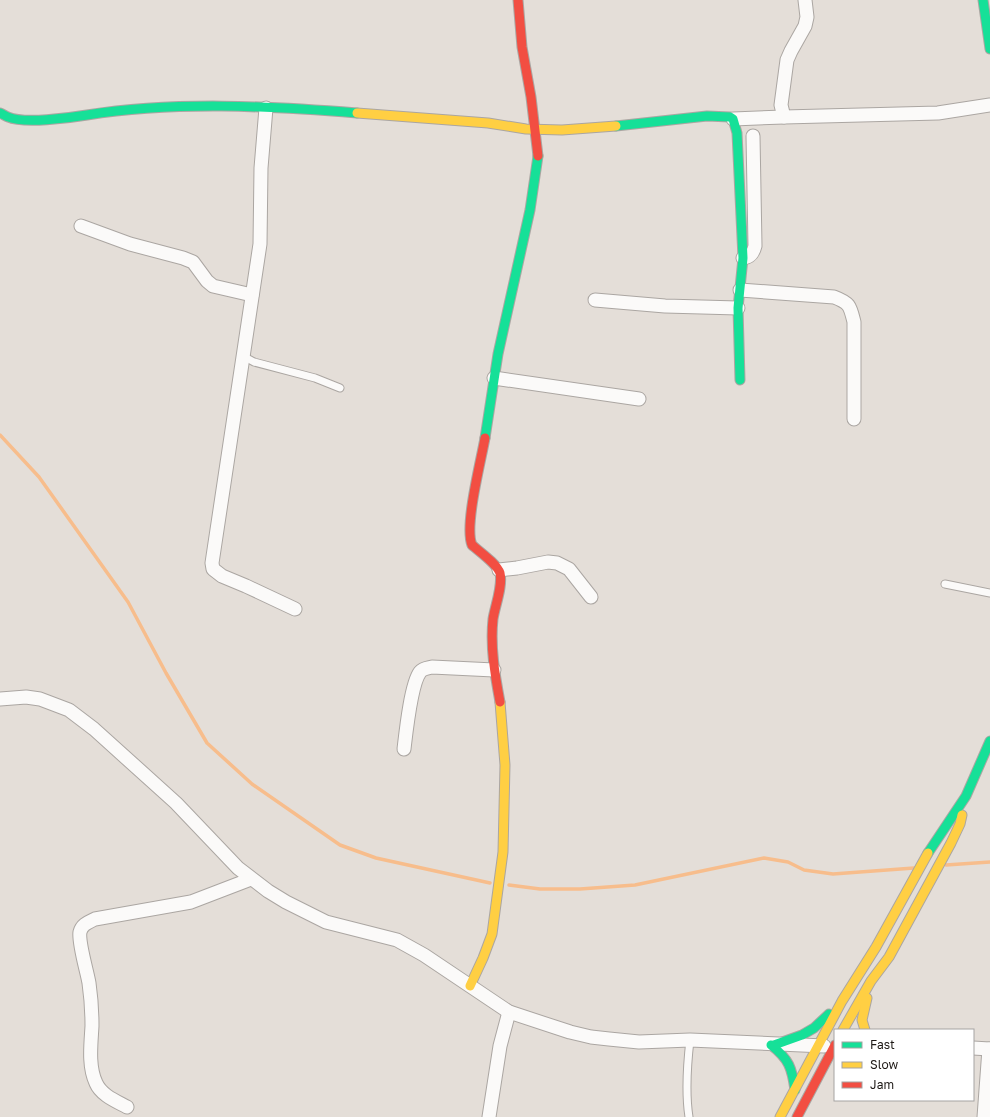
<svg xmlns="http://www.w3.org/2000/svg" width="990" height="1117" viewBox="0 0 990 1117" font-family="'Golos Text',sans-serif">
<rect width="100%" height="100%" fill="#e4ded8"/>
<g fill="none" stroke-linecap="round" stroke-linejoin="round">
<g stroke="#f7bd8c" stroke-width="3.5">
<polyline points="0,435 39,477 128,602 166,673 207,743 252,784 340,845 376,858 490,883"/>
<polyline points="946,865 990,862"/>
<polyline points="509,885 540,889 580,889 635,885 764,858 788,862 804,870 833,874 914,868"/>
</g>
<defs>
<g id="lane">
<polyline points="243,356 254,362 315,378 340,388"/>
<polyline points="945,584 990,593"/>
<path d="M689,1117c-4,-26 -2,-51 1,-77"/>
</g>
<g id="street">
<polyline points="805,0 807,17 805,26 791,51 787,60 781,105 784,117 938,113 990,105"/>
<polyline points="266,108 261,168 260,244 212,563 213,569 222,576 246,586 295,609"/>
<polyline points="733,119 784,117"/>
<polyline points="81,226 130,244 183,258 193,262 207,281 213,286 252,295"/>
<path d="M743,258c7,-1 10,-4 12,-12l-2,-110"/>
<path d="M740,290l94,7c16,6 16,9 20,25v97"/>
<polyline points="595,300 665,306 738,308"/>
<polyline points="494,378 639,399"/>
<polyline points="499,570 517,568 548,562 557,563 569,569 591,597"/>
<polyline points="0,699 26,697 40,699 69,710 94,729 176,803 238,868 268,891 286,902 326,922 397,940 424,955 509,1012 570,1032 591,1037 609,1039 639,1042 690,1040 824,1046"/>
<path d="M404,749c2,-17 7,-65 16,-77 3,-4 8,-4 12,-5l62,3"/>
<polyline points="973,1048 990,1049"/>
<path d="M127,1107c-11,-6 -26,-12 -31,-24 -8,-17 -5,-39 -4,-57 0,-15 -1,-29 -3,-43 -2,-12 -11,-41 -9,-51 2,-8 9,-10 15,-13l96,-17 60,-23"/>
<polyline points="489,1117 500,1046 509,1012"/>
<polyline points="984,1117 989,1049"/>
</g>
<g id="fast">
<polyline points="983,0 990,49"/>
<path d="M0,113c3,1 5,3 8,4 16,7 61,1 79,-2 89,-14 181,-9 270,-2"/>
<polyline points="616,126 707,116 730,117 733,119 737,133 743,258 738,308 740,380"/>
<polyline points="485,438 498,354 530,210 538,156"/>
<polyline points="928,853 966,796 990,741"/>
<path d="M771,1045c18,14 21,23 24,45"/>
<polyline points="774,1045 802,1035 814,1028 829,1014"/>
</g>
<g id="slow">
<polyline points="357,113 488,123 526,129 562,130 616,126"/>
<polyline points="470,986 483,958 492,934 503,852 505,765 500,702"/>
<polyline points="843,1030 871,981 889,957 951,843 960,824 962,815"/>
<polyline points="865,1030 862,1020 867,998"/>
<polyline points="780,1117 842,1001 876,947 928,853"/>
</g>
<g id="jam">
<polyline points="518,0 522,47 531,97 538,156"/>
<path d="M485,438c-4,23 -21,88 -13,107 8,7 25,19 28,28 3,13 -5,33 -7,46 -3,28 2,56 7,83"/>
<polyline points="797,1117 835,1045"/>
</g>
</defs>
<use href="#lane" stroke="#aba6a2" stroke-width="9"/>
<use href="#street" stroke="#aba6a2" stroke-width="15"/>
<use href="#fast" stroke="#aba6a2" stroke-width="11"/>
<use href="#slow" stroke="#aba6a2" stroke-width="11"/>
<use href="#jam" stroke="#aba6a2" stroke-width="11"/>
<use href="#lane" stroke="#fbfaf9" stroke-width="7"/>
<use href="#street" stroke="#fbfaf9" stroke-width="13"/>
<use href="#fast" stroke="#16e098" stroke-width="9"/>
<use href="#slow" stroke="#ffcf43" stroke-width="9"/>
<use href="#jam" stroke="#f24e42" stroke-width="9"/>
</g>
<rect x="834" y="1029" width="140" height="72" fill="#ffffff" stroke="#a5a3a2"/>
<rect x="842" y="1042" width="20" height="6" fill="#16e098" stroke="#a5a3a2"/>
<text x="870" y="1049" font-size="12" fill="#1e1916">Fast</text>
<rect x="842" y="1062" width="20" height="6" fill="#ffcf43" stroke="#a5a3a2"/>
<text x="870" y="1069" font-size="12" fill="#1e1916">Slow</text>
<rect x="842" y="1082" width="20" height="6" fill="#f24e42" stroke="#a5a3a2"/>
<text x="870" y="1089" font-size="12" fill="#1e1916">Jam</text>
</svg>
